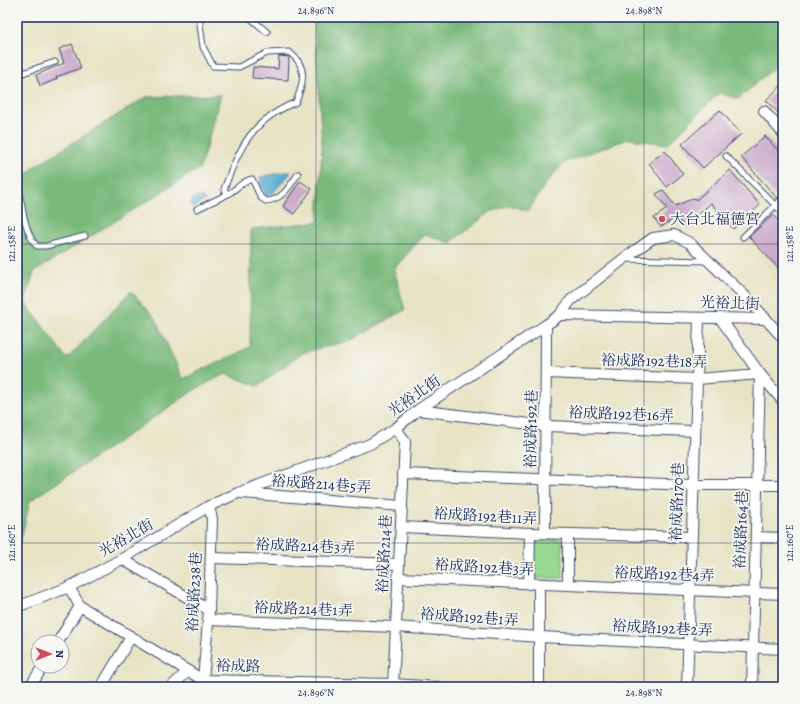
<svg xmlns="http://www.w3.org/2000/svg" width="800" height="704" viewBox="0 0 800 704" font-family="Alegreya,'Noto Serif TC',serif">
<rect width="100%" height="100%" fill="#f6f6f2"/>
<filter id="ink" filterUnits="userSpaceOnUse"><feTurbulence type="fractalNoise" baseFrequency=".025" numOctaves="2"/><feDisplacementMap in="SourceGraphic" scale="8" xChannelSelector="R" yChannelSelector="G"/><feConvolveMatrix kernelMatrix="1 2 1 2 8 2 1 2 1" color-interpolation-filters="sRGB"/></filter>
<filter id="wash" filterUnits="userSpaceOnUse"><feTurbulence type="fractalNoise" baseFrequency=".012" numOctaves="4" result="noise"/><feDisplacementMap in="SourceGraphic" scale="16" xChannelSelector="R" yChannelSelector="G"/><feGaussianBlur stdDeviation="0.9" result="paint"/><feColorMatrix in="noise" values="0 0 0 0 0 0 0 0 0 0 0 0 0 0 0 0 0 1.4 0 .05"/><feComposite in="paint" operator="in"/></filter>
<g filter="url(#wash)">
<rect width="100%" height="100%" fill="#e8e3c4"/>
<polygon fill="#97d990" stroke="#598477" points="533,538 562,540 563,578 532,578"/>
<polygon fill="#79b97a" stroke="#4a746c" points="314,17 783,17 783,60 738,99 719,93 668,144 628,139 565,162 547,182 528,211 510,205 490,212 450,243 425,234 394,269 405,310 351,340 302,353 258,386 225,374 196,389 30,501 20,543 17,545 17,185 34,167 146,97 221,95 200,168 34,272 25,302 67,359 131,291 155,318 183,379 250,347 251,229 318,222 322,146"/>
<g fill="#53add0" stroke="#376e97">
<polygon points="285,172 290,172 290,174 273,193 266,196 261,184 260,177"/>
<polygon points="200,196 205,200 193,208 190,202 194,198"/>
</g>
<g id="blocks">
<g fill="#cbaacc">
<polygon points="72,44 81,68 56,77 57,79 40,86 36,75 64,63 59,49"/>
<polygon points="279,56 289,57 288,80 252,78 253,67 278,69"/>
<polygon points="783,84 783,118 766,100"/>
<polygon points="720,110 741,134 703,168 682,144"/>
<polygon points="765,136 783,156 783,194 777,198 741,157"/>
<polygon points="665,151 683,174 667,187 649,163"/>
<polygon points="730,170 760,205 733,229 711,203 684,227 676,217 661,227 654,218 667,209 656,194 663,190 675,206 694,198 696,200"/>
<polygon points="300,181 312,189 294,214 283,206"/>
<polygon points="773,215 783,226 783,273 749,237"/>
</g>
</g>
</g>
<g filter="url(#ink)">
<use href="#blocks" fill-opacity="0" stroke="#3a4a6d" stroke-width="1"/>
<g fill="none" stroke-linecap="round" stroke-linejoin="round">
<defs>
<g id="service">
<path d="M199,17l4,30 10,19 26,1 28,-14 22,-1c19,14 15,30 7,50 -45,19 -55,43 -72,87l4,5c9,-5 14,-13 24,-15l9,19 5,3c16,-1 23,-14 32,-27"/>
<polyline points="249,17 267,32"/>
<polyline points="17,75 55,62"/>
<polyline points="726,156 783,213"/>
<path d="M17,177c3,17 7,58 20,69h9l39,-10"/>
<polyline points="197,209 228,194"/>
<polyline points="743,237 783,198"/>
<polyline points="625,259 707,261"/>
</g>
<g id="minor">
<polyline points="764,111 783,133"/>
<polyline points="560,315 766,319"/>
<polyline points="720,318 760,374 783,401"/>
<polyline points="546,373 697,379 760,374 752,687"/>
<polyline points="418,410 546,426 695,431"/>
<polyline points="403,474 691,485 783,485"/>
<polyline points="242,493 402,506"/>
<polyline points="401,527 530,533 691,537"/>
<polyline points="545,533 546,325"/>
<polyline points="756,537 783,538"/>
<polyline points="211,558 399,564"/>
<polyline points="122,559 209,610"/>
<polyline points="398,578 783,594"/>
<polyline points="529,584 530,533"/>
<polyline points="568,585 568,534"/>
<polyline points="69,587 80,606 203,680 393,684 438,687"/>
<polyline points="17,607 69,587 122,559 209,506 238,493 370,444 396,428 418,410 546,325 560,315 571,300 626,257 653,238 674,235 690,243 717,269 746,297 783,338"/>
<polyline points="208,620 396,627 540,637 783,649"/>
<polyline points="58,642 80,606"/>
<polyline points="203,680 209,610 212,519 209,506"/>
<polyline points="30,687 43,666"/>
<polyline points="101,687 131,637"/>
<polyline points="171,687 188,671"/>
<polyline points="393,687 405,442 396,428"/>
<polyline points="539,687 539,584"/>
<polyline points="687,687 699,318"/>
</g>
</defs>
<use href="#service" stroke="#3a4a6d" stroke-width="7"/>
<use href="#minor" stroke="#3a4a6d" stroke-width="12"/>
<use href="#service" stroke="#fff" stroke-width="5"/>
<use href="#minor" stroke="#fff" stroke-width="10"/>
</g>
</g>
<path fill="none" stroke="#1b2f5e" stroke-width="1" stroke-opacity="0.45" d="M316,17v670M644,17v670M17,244h766M17,543h766"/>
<circle fill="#d1495b" stroke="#f6f6f2" stroke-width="1.5" cx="662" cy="219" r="4"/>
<g text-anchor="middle" stroke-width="3.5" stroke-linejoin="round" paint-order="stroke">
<g font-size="15" fill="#1b2f5e" stroke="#f6f6f2" text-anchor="start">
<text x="670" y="224">大台北福德宮</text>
</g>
<g font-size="15" fill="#1b2f5e" stroke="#f6f6f2">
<text transform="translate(730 303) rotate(2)" y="5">光裕北街</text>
<text transform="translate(654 361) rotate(1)" y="5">裕成路192巷18弄</text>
<text transform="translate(414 396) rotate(-35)" y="5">光裕北街</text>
<text transform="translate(621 414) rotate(2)" y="5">裕成路192巷16弄</text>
<text transform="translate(531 429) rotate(-89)" y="5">裕成路192巷</text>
<text transform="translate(321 484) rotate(4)" y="5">裕成路214巷5弄</text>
<text transform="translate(677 502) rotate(-88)" y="5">裕成路170巷</text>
<text transform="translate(485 516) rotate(3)" y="5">裕成路192巷11弄</text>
<text transform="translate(741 530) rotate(-88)" y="5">裕成路164巷</text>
<text transform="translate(126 538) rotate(-30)" y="5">光裕北街</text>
<text transform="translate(305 546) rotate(2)" y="5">裕成路214巷3弄</text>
<text transform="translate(384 554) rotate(-87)" y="5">裕成路214巷</text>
<text transform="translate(484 567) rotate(3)" y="5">裕成路192巷3弄</text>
<text transform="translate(664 574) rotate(2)" y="5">裕成路192巷4弄</text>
<text transform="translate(194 592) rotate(-87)" y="5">裕成路238巷</text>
<text transform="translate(303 609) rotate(2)" y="5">裕成路214巷1弄</text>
<text transform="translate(469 617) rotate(4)" y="5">裕成路192巷1弄</text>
<text transform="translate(662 628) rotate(3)" y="5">裕成路192巷2弄</text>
<text transform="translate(238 666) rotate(1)" y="5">裕成路</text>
</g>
</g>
<rect width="800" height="704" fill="none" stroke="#f6f6f2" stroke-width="44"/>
<g transform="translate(50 654) rotate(90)"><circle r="19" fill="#f6f6f2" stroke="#9ea6b7"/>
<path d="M0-3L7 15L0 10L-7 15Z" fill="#d1495b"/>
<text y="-6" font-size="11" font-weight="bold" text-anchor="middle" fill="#1b2f5e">N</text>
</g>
<rect x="22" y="22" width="756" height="660" fill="none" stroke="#1b2f5e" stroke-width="1.5"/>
<g font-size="10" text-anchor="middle" fill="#1b2f5e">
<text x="316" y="14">24.896°N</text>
<text x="644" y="14">24.898°N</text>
<text transform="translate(789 244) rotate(-90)" y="4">121.158°E</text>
<text transform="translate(11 244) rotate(-90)" y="4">121.158°E</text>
<text transform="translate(789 543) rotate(-90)" y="4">121.160°E</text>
<text transform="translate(11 543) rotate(-90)" y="4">121.160°E</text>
<text x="316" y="696">24.896°N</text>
<text x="644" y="696">24.898°N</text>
</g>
</svg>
